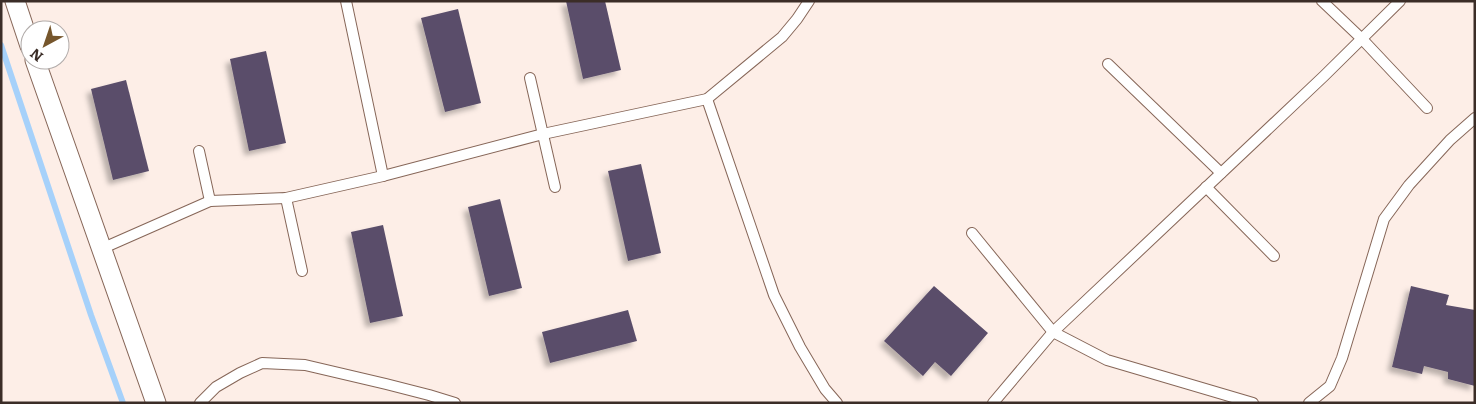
<svg xmlns="http://www.w3.org/2000/svg" width="1476" height="404" viewBox="0 0 1476 404" font-family="Literata,serif">
<defs>
<filter id="shadow"><feDropShadow dx="-4.5" dy="4.5" stdDeviation="2.5" flood-color="#0004"/></filter>
</defs>
<rect width="100%" height="100%" fill="#fdeee7"/>
<g fill="none" stroke-linecap="round" stroke-linejoin="round">
<polyline stroke="#a6d1fa" stroke-width="6" points="1,45 91,315 123,403"/>
</g>
<g fill="#5a4e6a" filter="url(#shadow)">
<polygon points="566,1 605,1 621,70 583,79"/>
<polygon points="458,9 481,103 445,112 421,18"/>
<polygon points="266,51 286,143 249,151 230,59"/>
<polygon points="126,80 149,171 113,180 91,89"/>
<polygon points="641,164 661,253 628,261 608,171"/>
<polygon points="500,199 522,288 489,296 468,207"/>
<polygon points="383,225 403,316 370,323 351,232"/>
<polygon points="934,286 988,333 951,376 935,362 923,376 884,341"/>
<polygon points="1411,286 1449,295 1446,305 1475,310 1475,386 1448,379 1448,372 1424,366 1422,374 1392,367"/>
<polygon points="628,310 637,341 550,363 542,332"/>
</g>
<g fill="none" stroke-linecap="round" stroke-linejoin="round">
<defs>
<g id="service">
<polyline points="346,1 383,176"/>
<polyline points="1322,1 1362,39 1427,108"/>
<polyline points="1108,64 1221,173"/>
<polyline points="530,78 555,187"/>
<polyline points="707,99 774,295 800,347 825,389 837,403"/>
<polyline points="199,151 210,201"/>
<polyline points="1206,187 1274,256"/>
<polyline points="286,198 302,271"/>
<polyline points="972,233 1053,332 1107,360 1253,403"/>
<polyline points="101,249 210,201 286,198 383,176 543,134 707,99 782,37 797,19 809,1"/>
<polyline points="200,403 216,387 240,373 262,363 305,365 386,384 429,395 455,403"/>
<polyline points="993,403 1053,332 1324,76 1400,1"/>
<polyline points="1309,403 1330,386 1342,358 1384,219 1409,185 1450,140 1475,118"/>
</g>
<g id="minor">
<polyline points="15,1 30,46"/>
<polyline points="35,60 156,403"/>
</g>
</defs>
<use href="#service" stroke="#866658" stroke-width="12"/>
<use href="#minor" stroke="#866658" stroke-width="21"/>
<use href="#service" stroke="#fff" stroke-width="10"/>
<use href="#minor" stroke="#fff" stroke-width="19"/>
</g>
<rect width="1476" height="404" fill="none" stroke="#3b2d27" stroke-width="5"/>
<g transform="translate(45 45) rotate(220)"><circle r="24" fill="#ffffff" stroke="#b1aba9"/>
<path d="M0-4L9 19L0 12L-9 19Z" fill="#76562c"/>
<text y="-8" font-size="14" font-weight="bold" text-anchor="middle" fill="#3b2d27">N</text>
</g>
</svg>
